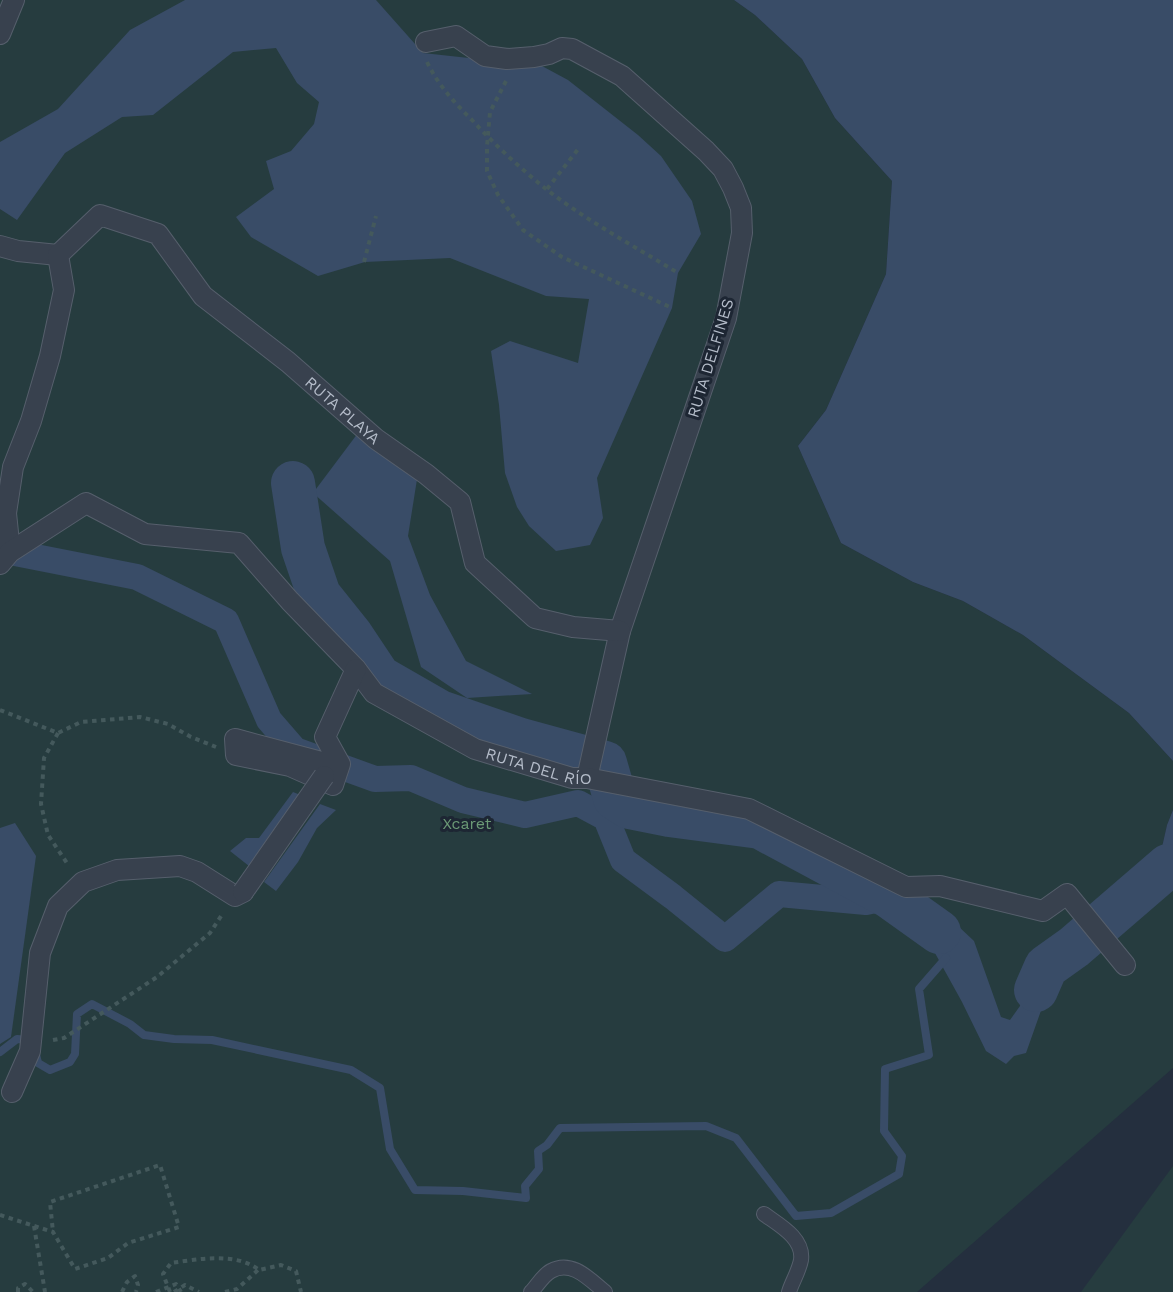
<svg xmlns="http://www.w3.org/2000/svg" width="1173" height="1292" viewBox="0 0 1173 1292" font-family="'Work Sans',sans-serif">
<rect width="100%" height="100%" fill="#242f3e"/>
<g fill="#263c3f">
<polygon points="0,0 734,0 755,15 802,59 835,118 892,181 886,274 826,410 798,446 841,543 913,582 963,601 1023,635 1129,713 1173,761 1173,810 1167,825 1160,856 1173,872 1173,1068 917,1292 0,1292"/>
<polygon points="1173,1166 1173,1292 1081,1292"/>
</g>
<g fill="#394c67">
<polygon points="185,0 376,0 423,53 542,66 568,80 638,135 661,156 692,201 701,234 678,273 672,308 597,478 603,518 590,545 556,551 529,526 517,507 505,473 499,405 491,351 510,341 578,363 589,299 546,296 450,258 365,262 318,276 251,237 236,217 274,189 266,161 291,151 314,124 319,102 297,83 276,48 233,52 153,115 122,117 65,153 17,220 0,209 0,142 58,109 130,30"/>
<polygon points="734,0 1173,0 1173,761 1129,713 1023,635 963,601 913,582 841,543 798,446 826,410 886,274 892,181 835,118 802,59 755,15"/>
<polygon points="361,429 418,473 408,536 430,595 466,661 532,694 467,698 421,667 390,561 313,493"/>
<polygon points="293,792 303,796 254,870 230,851 246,838 259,838"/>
<polygon points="320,804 336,810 317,828 298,862 276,891 264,882"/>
<polygon points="1173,810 1173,872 1160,856 1167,825"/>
<polygon points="15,823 36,856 11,1037 0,1044 0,828"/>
<polygon points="890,897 920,903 957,925 974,941 1001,1017 1010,1020 1020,1006 1023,982 1039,957 1067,935 1081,960 1063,967 1049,988 1026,1053 1014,1056 1006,1064 986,1051 962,1002 925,935 884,919"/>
</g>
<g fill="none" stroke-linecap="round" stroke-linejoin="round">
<g stroke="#394c67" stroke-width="8">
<polyline points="35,1050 38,1063 50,1070 70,1062 75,1054 77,1014 92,1004 130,1024 144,1035 174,1039 212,1040 351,1070 380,1088 390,1149 415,1190 463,1191 526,1198 525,1186 539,1169 538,1151 547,1145 560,1128 706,1126 736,1138 796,1216 831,1213 899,1174 902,1156 884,1131 885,1069 929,1055 919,989 946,958"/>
<polyline points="0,1052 17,1039 30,1040"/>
</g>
<polyline stroke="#394c67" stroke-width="26" points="0,546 10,552 137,577 226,621 269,720 295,750 375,779 411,778 463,800 525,815 578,803 606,818 623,860 673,897 725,939 779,894 866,902 890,897"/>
<g stroke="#394c67" stroke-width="44">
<polyline points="293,483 303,548 319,595 351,635 379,677 440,712 521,740 605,763 615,798 629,807 669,815 760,827 890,897 939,932"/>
<polyline points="1036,990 1046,967 1074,947 1168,866"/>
</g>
<defs>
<g id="service">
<path d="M764,1214c15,11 40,24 37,46 -2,11 -9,22 -12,32"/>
<path d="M531,1292c6,-6 12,-17 20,-21 21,-12 39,9 54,21"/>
</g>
<g id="pedestrian">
<polyline points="0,34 14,0"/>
<polyline points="426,42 456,36 485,56 507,59 534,57 549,54 562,48 572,49 622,76 706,151 723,169 733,188 741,208 742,233 726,318 620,631 587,778"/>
<polyline points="0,246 18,251 58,255"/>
<path id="s1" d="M10,552l-4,-39 7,-46 18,-46 19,-65 14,-66 -6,-35 42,-40 58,19 45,62 85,66 88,77 50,35 34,28 15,61 60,55 38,9 47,4"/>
<path id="s2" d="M0,564l10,-12 76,-49 59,31 94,9 51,58 66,68 18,24 101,56 97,29h15l162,31 157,78 34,-1 103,25 24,-17 58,71"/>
<polyline points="324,776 321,762 235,739 236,755 290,766 333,785 340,764 325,737 356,669"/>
<polyline points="12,1092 30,1051 40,953 58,906 83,882 117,870 180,866 197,872 235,896 243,892"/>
</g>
</defs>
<use href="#service" stroke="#565f6c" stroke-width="16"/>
<use href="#pedestrian" stroke="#565f6c" stroke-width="22"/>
<g stroke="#44595c" stroke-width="4" stroke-dasharray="4.5 4.5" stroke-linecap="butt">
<path d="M427,62c11,23 27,40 45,58 23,25 48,48 74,69 41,32 88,57 132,84"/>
<polyline points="506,81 490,112 487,146 487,171 498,195 523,230 562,257 672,308"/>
<polyline points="547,189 579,148"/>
<polyline points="364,262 376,216"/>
<polyline points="0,710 58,733 81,722 140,717 168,724 191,737 216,747"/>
<polyline points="58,733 44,758 41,804 48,835 69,866"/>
<polyline points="53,1040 64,1038 157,977 210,933 223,913"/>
<polyline points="0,1215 53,1232 75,1269 108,1258 128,1243 179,1227 160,1165 50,1202 53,1232"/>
<polyline points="34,1226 45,1292"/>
<polyline points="18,1292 18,1288 25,1284 33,1292"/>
<polyline points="122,1292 127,1282 135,1276 138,1285 136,1292"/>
<polyline points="156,1292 176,1284 181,1292"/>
<path d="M170,1292l-7,-18 8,-11c28,-4 65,-11 88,7l22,-5 15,6 5,21"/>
<polyline points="174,1292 185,1285 199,1292"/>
<polyline points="225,1292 237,1289 258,1270"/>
</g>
<use href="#service" stroke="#38414e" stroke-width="14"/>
<use href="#pedestrian" stroke="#38414e" stroke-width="20"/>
<defs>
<polyline id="pedestrian-bridge" points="243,892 324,776"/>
</defs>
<use href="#pedestrian-bridge" stroke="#565f6c" stroke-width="22" stroke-linecap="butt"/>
<use href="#pedestrian-bridge" stroke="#38414e" stroke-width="20"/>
</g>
<g text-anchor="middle" stroke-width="6" stroke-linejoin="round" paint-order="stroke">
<g font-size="16" fill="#b4bcc9" stroke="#1d2633">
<text transform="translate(710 358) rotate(-73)" y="6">RUTA DELFINES</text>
<text dy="6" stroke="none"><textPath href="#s1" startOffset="682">RUTA PLAYA</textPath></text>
<text dy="6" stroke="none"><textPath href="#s2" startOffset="651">RUTA DEL RÍO</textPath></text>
</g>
<g font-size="16" fill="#6b9a76" stroke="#1d2633">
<text x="467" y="829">Xcaret</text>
</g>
</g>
</svg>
